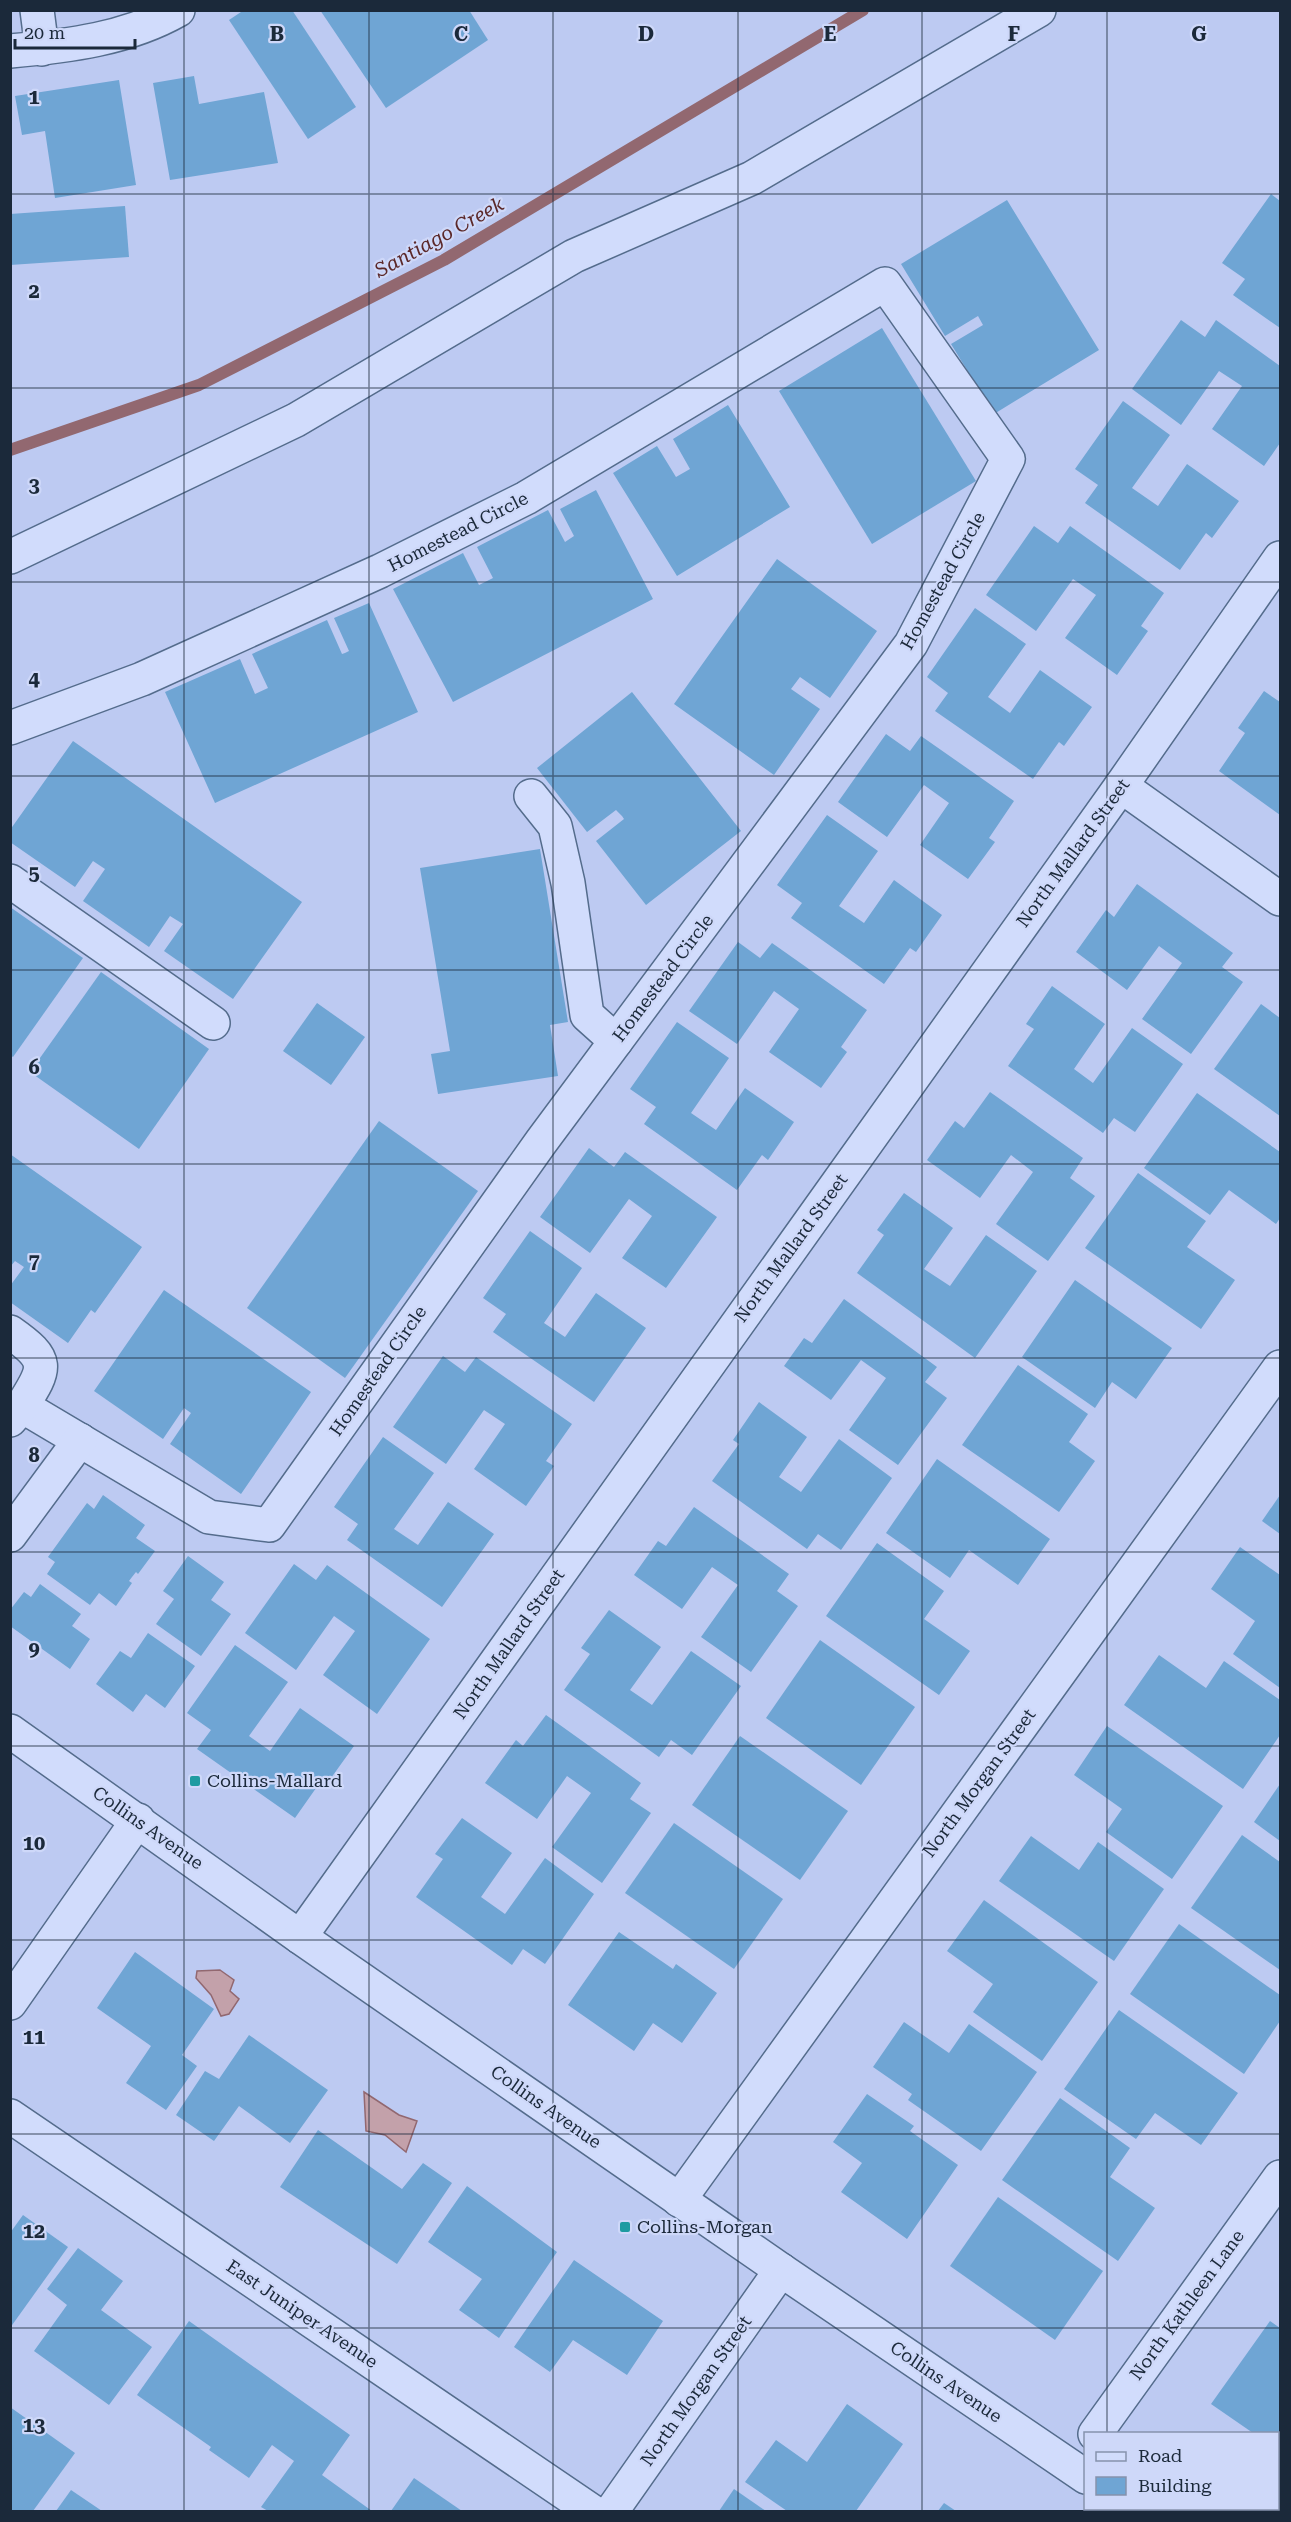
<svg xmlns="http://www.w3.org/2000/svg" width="1291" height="2522" viewBox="0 0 1291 2522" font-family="'Roboto Serif',serif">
<rect width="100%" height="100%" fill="#bdcaf2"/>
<g fill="#c3a1aa" stroke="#926870" stroke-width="1.5">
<polygon points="220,1970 234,1980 230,1991 239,1999 229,2014 221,2016 211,1995 196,1978 197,1971"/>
<polygon points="364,2092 399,2115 417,2121 406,2152 385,2135 366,2131"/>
</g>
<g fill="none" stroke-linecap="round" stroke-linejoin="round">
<polyline stroke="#926870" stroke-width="12" points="10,450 199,385 444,260 863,10"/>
</g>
<g fill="#6fa5d4">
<polygon points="244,10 292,10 356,107 308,139 229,20"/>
<polygon points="320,10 469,10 488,40 386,108"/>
<polygon points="194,76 199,104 264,92 278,163 170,180 153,83"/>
<polygon points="119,80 136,185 55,198 45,131 22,135 15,96"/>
<polygon points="1271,194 1280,201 1280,328 1233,295 1245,279 1222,263"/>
<polygon points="1007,200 1099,350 994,414 951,344 983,325 978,316 945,336 901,264"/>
<polygon points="125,206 129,257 10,265 10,214"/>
<polygon points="1181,320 1205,337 1216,320 1280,366 1280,443 1264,466 1212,429 1242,386 1219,371 1181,425 1132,389"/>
<polygon points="882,328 976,481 872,544 779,391"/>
<polygon points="1123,401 1170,435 1132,488 1158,506 1187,464 1239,501 1212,538 1206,533 1180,570 1085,503 1098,485 1075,469"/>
<polygon points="728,405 790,507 677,576 613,473 657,446 676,477 690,469 673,439"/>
<polygon points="596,490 653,599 453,702 393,589 463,553 479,585 493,578 477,547 548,510 565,542 574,536 560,509"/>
<polygon points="1034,526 1058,543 1070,526 1164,593 1141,626 1148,631 1117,675 1065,638 1096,595 1073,579 1036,631 986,595"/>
<polygon points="777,559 877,631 830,698 800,677 791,689 820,709 774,775 674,704"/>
<polygon points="369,603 418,712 215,803 165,692 240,659 255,694 268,688 252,654 327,620 342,654 345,653 349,651 334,618"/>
<polygon points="975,608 1026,644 988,697 1010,713 1040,670 1092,707 1064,746 1059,742 1033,779 935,711 948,693 927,677"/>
<polygon points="1264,691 1280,702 1280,815 1219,771 1245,733 1238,728"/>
<polygon points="632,692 741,831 646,905 596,841 624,819 622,816 616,810 587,832 537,768"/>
<polygon points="886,734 910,751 921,736 1014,801 989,838 995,842 968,879 920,845 949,803 924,785 887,837 838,802"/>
<polygon points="73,741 302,902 233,999 164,951 183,924 170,916 149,947 83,901 105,869 93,861 75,887 10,842 10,830"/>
<polygon points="827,815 878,851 839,906 864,923 894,880 942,915 916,952 910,948 884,984 791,918 802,903 777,885"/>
<polygon points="540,849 568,1022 550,1025 558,1076 438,1094 431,1054 450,1051 420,868"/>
<polygon points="1137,884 1233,953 1222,967 1243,982 1191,1054 1142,1019 1182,963 1159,946 1127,990 1076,952 1106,910 1114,917"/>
<polygon points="10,907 83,958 13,1057 10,1055"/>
<polygon points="738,942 760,958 772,943 867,1010 841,1047 847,1052 821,1088 769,1052 799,1009 774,991 737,1044 689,1011"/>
<polygon points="101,972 209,1049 139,1149 30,1072"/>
<polygon points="1052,986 1105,1024 1074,1069 1093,1083 1132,1028 1183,1064 1135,1132 1114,1118 1103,1133 1008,1066 1034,1029 1026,1024"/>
<polygon points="317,1003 365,1037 331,1085 283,1051"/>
<polygon points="1261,1004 1280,1018 1280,1116 1214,1069"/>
<polygon points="677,1022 729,1058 691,1113 716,1130 745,1088 794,1122 768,1160 762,1155 737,1190 644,1124 656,1107 630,1089"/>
<polygon points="990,1092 1083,1158 1070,1178 1095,1196 1048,1261 996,1224 1033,1172 1011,1155 980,1198 927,1160 955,1121 964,1128"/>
<polygon points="1197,1093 1280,1152 1280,1218 1276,1224 1229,1190 1210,1215 1144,1168"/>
<polygon points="379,1121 478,1191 345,1378 247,1308"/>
<polygon points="589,1148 614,1167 625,1152 717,1217 666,1288 622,1258 652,1216 629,1199 590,1253 540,1217"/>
<polygon points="10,1154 142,1247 95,1313 91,1310 68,1343 10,1302 10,1286 24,1267 15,1261 10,1267"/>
<polygon points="1138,1173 1206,1221 1187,1247 1235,1280 1201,1329 1085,1248"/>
<polygon points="904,1193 953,1228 924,1269 950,1286 986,1235 1037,1271 975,1358 857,1273 884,1235 877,1230"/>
<polygon points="530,1231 582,1268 544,1323 565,1337 596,1293 646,1328 594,1402 493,1332 506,1314 483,1298"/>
<polygon points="1075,1280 1172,1348 1136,1399 1112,1382 1095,1408 1022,1357"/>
<polygon points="164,1290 311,1392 241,1494 170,1444 191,1413 184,1408 163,1439 94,1391"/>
<polygon points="844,1299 937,1367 925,1382 947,1398 898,1465 849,1430 886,1378 861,1360 831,1400 784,1366 804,1338 812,1343"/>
<polygon points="443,1356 465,1372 476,1357 572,1424 546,1461 554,1466 526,1506 474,1469 505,1424 484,1410 446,1464 393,1427"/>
<polygon points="1018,1365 1088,1414 1069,1442 1095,1461 1059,1512 962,1445"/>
<polygon points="759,1402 807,1437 779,1477 801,1492 839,1439 892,1478 841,1550 818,1534 807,1549 712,1481 739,1444 733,1440"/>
<polygon points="383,1437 434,1473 394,1529 418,1545 448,1502 494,1534 442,1607 347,1540 358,1524 334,1507"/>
<polygon points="937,1459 1050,1539 1018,1585 969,1550 950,1578 886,1533"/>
<polygon points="103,1495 145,1525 136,1538 155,1551 138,1574 136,1572 132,1577 129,1581 132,1583 116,1606 99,1593 90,1605 47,1574 55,1562 48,1557 87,1503 94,1509"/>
<polygon points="1280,1495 1280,1534 1262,1521"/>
<polygon points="694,1507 789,1574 777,1591 798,1606 751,1672 701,1637 738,1585 712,1567 682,1609 634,1575 658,1541 666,1546"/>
<polygon points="877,1543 944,1591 924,1619 970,1651 939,1695 826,1616"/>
<polygon points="1240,1547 1280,1575 1280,1688 1233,1654 1255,1621 1211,1589"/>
<polygon points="188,1556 224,1582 211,1600 231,1614 201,1656 156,1624 174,1599 163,1591"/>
<polygon points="294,1564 316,1580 327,1565 430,1639 377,1714 323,1675 355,1631 334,1616 296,1670 245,1633"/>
<polygon points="40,1584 81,1614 72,1626 90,1639 70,1669 10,1626 10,1610 24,1592 31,1597"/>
<polygon points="609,1610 661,1647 630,1690 652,1705 691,1651 741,1686 692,1755 671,1740 659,1757 564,1690 590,1654 581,1648"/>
<polygon points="148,1633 195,1666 165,1708 146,1694 133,1712 96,1684 120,1651 131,1658"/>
<polygon points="820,1640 915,1707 861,1785 766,1718"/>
<polygon points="235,1645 288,1682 249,1736 270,1751 300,1708 354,1746 326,1785 321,1781 295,1818 197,1749 211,1730 187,1713"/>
<polygon points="1159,1655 1206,1688 1224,1661 1280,1700 1280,1735 1243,1789 1124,1705"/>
<polygon points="546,1715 641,1783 630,1799 651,1813 602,1883 552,1847 591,1793 567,1776 537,1819 485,1783 516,1740 523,1746"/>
<polygon points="1107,1726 1223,1806 1172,1879 1106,1832 1122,1809 1074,1775"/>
<polygon points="740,1736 848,1811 800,1880 692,1805"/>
<polygon points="1280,1784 1280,1841 1254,1822"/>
<polygon points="462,1818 512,1853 481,1897 505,1914 545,1858 594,1894 545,1964 523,1949 512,1965 416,1897 443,1859 435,1854"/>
<polygon points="674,1823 783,1899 734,1969 625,1893"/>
<polygon points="1242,1835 1280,1862 1280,1970 1191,1908"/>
<polygon points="1031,1836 1079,1870 1098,1842 1164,1889 1114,1961 999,1881"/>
<polygon points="984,1900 1098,1982 1042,2061 973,2012 993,1984 947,1951"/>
<polygon points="1179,1924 1280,1995 1280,2021 1244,2074 1130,1994"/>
<polygon points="619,1932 673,1969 676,1964 717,1993 682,2043 653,2023 634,2051 568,2005"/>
<polygon points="135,1952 214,2009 182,2055 197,2066 166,2110 126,2083 151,2046 97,2008"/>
<polygon points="1119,2010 1238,2093 1201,2145 1155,2113 1136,2139 1064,2089"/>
<polygon points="904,2022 949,2053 969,2024 1037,2072 981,2151 908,2100 912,2094 873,2067"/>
<polygon points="249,2035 328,2090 290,2143 239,2106 214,2141 176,2115 205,2071 219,2079"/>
<polygon points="867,2094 914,2126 910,2131 958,2165 907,2239 841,2192 862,2163 833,2142"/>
<polygon points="1060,2098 1130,2148 1110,2177 1155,2208 1118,2261 1002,2180"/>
<polygon points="318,2130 402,2189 423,2163 452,2183 397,2264 280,2187"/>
<polygon points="467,2186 557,2252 499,2338 459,2310 482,2279 428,2242"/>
<polygon points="998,2197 1103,2271 1055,2340 950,2266"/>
<polygon points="23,2215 68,2247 10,2328 10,2233"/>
<polygon points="78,2248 123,2281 101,2310 152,2347 109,2405 34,2351 67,2305 47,2289"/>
<polygon points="574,2260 663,2321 627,2375 573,2340 550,2372 514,2347"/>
<polygon points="189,2321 350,2435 322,2475 372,2511 268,2511 261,2507 294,2461 272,2445 249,2478 209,2450 211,2447 137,2395"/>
<polygon points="1270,2321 1280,2328 1280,2469 1278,2467 1278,2433 1253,2433 1211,2404"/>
<polygon points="847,2404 903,2444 856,2511 787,2511 745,2482 776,2440 807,2462"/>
<polygon points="10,2407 75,2453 33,2511 10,2511"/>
<polygon points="414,2478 462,2511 391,2511"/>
<polygon points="734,2489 766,2511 719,2511"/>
<polygon points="71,2490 102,2511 56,2511"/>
<polygon points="944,2503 956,2511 938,2511"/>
</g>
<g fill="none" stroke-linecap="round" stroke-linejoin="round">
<defs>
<g id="minor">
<polyline points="37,10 42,49"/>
<path d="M10,51c58,-5 117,-12 168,-41"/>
<polyline points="10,557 296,420 574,256 752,178 1039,10"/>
<polyline points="10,728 142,679 380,571 526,498 885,284 1008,459 911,644 541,1142 269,1525 209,1517 22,1406 10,1420"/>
<polyline points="1121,786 1280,899"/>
<polyline points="531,796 555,826 568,883 587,1015 616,1041"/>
<polyline points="10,881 213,1023"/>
<path d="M10,1332c40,28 37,35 12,74"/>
<polyline points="10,1535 80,1440"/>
<polyline points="10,1731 300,1937 781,2270 1086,2477"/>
<polyline points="300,1937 1121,786 1280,558"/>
<polyline points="10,2003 138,1820"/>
<polyline points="10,2116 593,2512"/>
<polyline points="679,2200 1280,1367"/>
<polyline points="1095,2434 1280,2177"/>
<polyline points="1129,2508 1134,2512"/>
<polyline points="611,2512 781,2270"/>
</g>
</defs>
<use href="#minor" stroke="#546c8c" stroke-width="36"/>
<use href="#minor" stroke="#d1dcfc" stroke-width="33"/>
</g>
<path fill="none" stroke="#1b293a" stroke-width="1.5" stroke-opacity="0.55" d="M184,10v2502M369,10v2502M553,10v2502M738,10v2502M922,10v2502M1107,10v2424M10,194h1270M10,388h1270M10,582h1270M10,776h1270M10,970h1270M10,1164h1270M10,1358h1270M10,1552h1270M10,1746h1270M10,1940h1270M10,2134h1270M10,2328h1270M1107,2508v4"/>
<g fill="#1e9ba1" stroke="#ced8f9" stroke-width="2">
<rect x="189" y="1775" width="12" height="12" rx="3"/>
<rect x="619" y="2221" width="12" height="12" rx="3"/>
</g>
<g text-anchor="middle" stroke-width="4.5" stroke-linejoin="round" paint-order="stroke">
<g font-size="18" fill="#1b293a" stroke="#ced8f9">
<text transform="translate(458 532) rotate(-27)" y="6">Homestead Circle</text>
<text transform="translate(943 581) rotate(-61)" y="6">Homestead Circle</text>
<text transform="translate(1073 853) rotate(-54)" y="6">North Mallard Street</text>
<text transform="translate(663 978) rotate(-53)" y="6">Homestead Circle</text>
<text transform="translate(791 1248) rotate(-54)" y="6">North Mallard Street</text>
<text transform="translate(378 1371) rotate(-55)" y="6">Homestead Circle</text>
<text transform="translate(509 1644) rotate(-55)" y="6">North Mallard Street</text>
<text transform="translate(979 1783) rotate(-54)" y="6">North Morgan Street</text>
<text transform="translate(148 1828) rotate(35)" y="6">Collins Avenue</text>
<text transform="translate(546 2107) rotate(35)" y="6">Collins Avenue</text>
<text transform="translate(1187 2305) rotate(-54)" y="6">North Kathleen Lane</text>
<text transform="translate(302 2314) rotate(34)" y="6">East Juniper Avenue</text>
<text transform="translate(946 2382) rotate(34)" y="6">Collins Avenue</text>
<text transform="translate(696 2391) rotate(-55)" y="6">North Morgan Street</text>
</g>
<g font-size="18" fill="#1b293a" stroke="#ced8f9" text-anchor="start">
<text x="207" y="1787">Collins-Mallard</text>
<text x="637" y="2233">Collins-Morgan</text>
</g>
<g font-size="20" font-style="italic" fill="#5b2829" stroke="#ced8f9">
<text transform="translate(439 237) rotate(-29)" y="7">Santiago Creek</text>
</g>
</g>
<g font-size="20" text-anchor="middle" font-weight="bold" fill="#1b293a" stroke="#ced8f9" stroke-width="4.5" stroke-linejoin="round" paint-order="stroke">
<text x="277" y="41">B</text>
<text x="461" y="41">C</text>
<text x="646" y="41">D</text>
<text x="830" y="41">E</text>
<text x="1014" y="41">F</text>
<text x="1199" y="41">G</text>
<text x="34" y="104">1</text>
<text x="34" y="298">2</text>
<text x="34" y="492">3</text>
<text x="34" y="686">4</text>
<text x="34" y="880">5</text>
<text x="34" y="1074">6</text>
<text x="34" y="1268">7</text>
<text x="34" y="1462">8</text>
<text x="34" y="1656">9</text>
<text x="34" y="1850">10</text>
<text x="34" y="2044">11</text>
<text x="34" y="2238">12</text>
<text x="34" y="2432">13</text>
</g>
<rect width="1291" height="2522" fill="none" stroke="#1b293a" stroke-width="24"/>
<rect x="1084" y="2432" width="195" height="78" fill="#ced8f9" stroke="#8692ad" stroke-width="1.5"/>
<rect x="1096" y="2452" width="30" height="9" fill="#d1dcfc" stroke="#8692ad" stroke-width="1.5"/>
<text x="1138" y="2462" font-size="18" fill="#1b293a">Road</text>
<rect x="1096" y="2477" width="30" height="18" fill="#6fa5d4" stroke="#8692ad" stroke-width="1.5"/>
<text x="1138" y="2492" font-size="18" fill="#1b293a">Building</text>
<path d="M15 39v9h120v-9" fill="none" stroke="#1b293a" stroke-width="3"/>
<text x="24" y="39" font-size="18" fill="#1b293a" stroke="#ced8f9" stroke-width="4.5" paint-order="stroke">20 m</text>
</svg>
